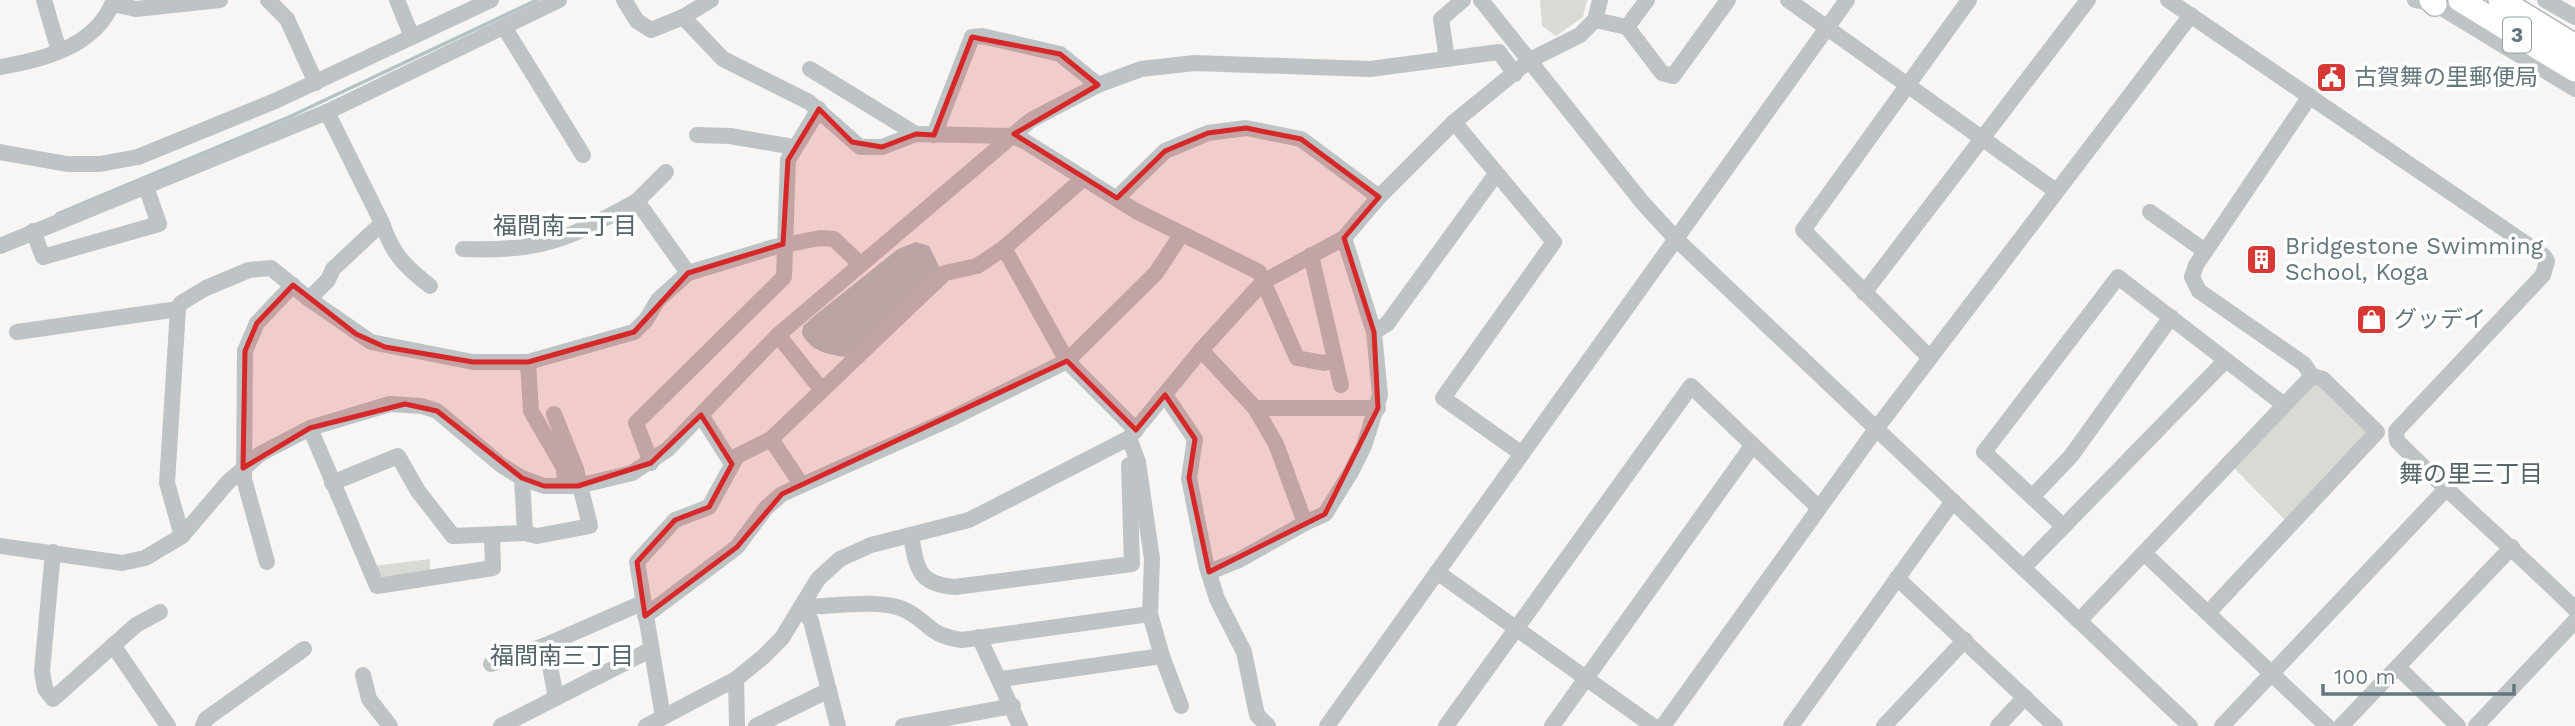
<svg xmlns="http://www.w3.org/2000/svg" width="2575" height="726" viewBox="0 0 2575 726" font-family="'Work Sans','Noto Sans JP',sans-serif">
<rect width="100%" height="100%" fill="#f7f6f4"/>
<g fill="#d8dbd3">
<polygon points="1540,0 1587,0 1583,17 1556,36 1542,26"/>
<polygon points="2313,383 2322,385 2367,431 2367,437 2287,522 2233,467"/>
<polygon points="430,559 430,571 379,578 374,566"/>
</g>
<path fill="#b3c3c4" d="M916,242l13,4 11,22 -94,89c-19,-3 -34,-5 -44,-23l1,-8 10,-9 85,-68z"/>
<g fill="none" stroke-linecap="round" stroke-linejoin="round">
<polyline stroke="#b3c3c4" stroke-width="3.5" points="57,214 289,117 537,0"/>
<defs>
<g id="highway">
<polyline points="2431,0 2435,4"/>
<polyline points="2460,0 2575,70"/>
<polyline points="2500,0 2575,46"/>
</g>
</defs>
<use href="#highway" stroke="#b1b6b8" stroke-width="26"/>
<g stroke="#bec3c5" stroke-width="16">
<polyline points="44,0 59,51"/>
<polyline points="268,0 287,19 316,83"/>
<polyline points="397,0 412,37"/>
<polyline points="624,0 637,21 651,30 683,17 711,0"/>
<polyline points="1481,0 1642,202 1675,238 2190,726"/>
<polyline points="1788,0 2056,191"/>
<path d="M2168,0l376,256 3,5 -4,14 -147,156 1,10c58,58 120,111 178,168"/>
<polyline points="2415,0 2435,4 2575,89"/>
<polyline points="2545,0 2575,17"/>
<polyline points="683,17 723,59 809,102 860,147 882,147 916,134 1013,136 1026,142 1136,211 1259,272 1297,358 1324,363 1335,360"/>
<polyline points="1595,20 1627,27 1662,73 1673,76 1728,0"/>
<polyline points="504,27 583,155"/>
<polyline points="1627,27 1647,0"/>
<polyline points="1447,59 1441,19 1463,0"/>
<path d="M0,67c42,-7 94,-20 112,-63l24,5 84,-9"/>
<polyline points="810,69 916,134"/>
<polyline points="1454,122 1554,242 1443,398 1522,454"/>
<polyline points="697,135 730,136 794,147"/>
<polyline points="934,135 972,37 982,36 1060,54 1098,85"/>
<polyline points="0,152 67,164 100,164 138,157 275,101 491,0"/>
<polyline points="666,172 637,201 688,273"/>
<polyline points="1117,198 1165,151 1208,133 1246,128 1301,139 1379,197"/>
<polyline points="2150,212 2205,251"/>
<path d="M382,223c10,30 23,44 48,63"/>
<polyline points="33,231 43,257 159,224 145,184"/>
<polyline points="0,246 327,112 559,0"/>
<polyline points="1004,248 1067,361 1136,430"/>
<path d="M463,249c80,3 105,-10 174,-48"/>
<polyline points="1311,255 1341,385"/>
<polyline points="1864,293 2088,0"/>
<polyline points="309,299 328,280 333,269 382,223 327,112"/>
<polyline points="17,332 178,309"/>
<polyline points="1374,332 1387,324 1496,174"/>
<polyline points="778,335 821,389"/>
<polyline points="1201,350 1255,408 1276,444 1305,523 1325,514 1351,472 1364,446 1380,395 1374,332 1344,238"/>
<polyline points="1930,358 1803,230 1969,0"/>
<polyline points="528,362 531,411 564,468 565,486"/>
<polyline points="1165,395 1195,439 1189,478 1206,564 1217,599 1244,652 1257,715 1268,726"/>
<polyline points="1255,408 1378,408"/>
<polyline points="701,415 732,464"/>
<polyline points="310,428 377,586 493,568 492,535"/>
<polyline points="771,439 801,484"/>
<polyline points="651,463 636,423 784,277 788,160 819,109"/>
<polyline points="332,483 398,456 418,491 453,536 525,533 522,478"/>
<polyline points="2032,497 2071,456 2171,317"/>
<polyline points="2063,526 1984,452 2118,277 2283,404"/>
<polyline points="525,533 537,536 590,526 576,469 554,414"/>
<polyline points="182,536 167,483 178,309 181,303 206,288 249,270 271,268 309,299 371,342 473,362 528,362 634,332 646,320 658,300 688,273 774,247 820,238 834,239 860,264"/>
<path d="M911,536c6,33 7,48 44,51l177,-23 -3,-99"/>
<polyline points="0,546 122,563 145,558 182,536 228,482 260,454 310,428 390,404 422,406 437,411 501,465 522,478 544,486 578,486 632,473 668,449 778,335 1031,120 1098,85 1141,69 1195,63 1370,69 1499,52 1515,74"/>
<polyline points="53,552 42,671 45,689 53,699 136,625 160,612"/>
<polyline points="2144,553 2327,726"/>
<polyline points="267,562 244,479 245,351 257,323 293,285"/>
<polyline points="2023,568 2226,360"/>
<polyline points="1209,572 1239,560 1305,523"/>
<polyline points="1437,572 1653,726"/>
<polyline points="1897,578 2055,726"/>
<path d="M801,607c29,0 79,-9 104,3 26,13 22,25 57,30l188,-26"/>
<polyline points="801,607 811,621 838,726"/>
<polyline points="2208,613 2377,432 2323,379 2312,376"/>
<polyline points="645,616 737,547 766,508 782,494 948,420 1067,361 1156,273 1181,235"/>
<polyline points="2079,621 2312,376 2304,364 2199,291 2192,277 2196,265 2310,96"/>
<polyline points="979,637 1020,726"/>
<polyline points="113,645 168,726"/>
<polyline points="1162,656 1181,706"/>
<polyline points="491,664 546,645"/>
<polyline points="2398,667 2458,726"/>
<polyline points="363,675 369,699 390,726"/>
<polyline points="736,679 737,726"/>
<polyline points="1001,679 1162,656 1150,614 1152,559 1138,462 1129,438"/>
<polyline points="556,698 546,645 642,603"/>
<polyline points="663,717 637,562 675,520 709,507 737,456 771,439 945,273 977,266 1004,248 1084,178"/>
<polyline points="203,726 206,719 304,649"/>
<polyline points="501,726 650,650"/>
<polyline points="646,726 736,679 763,657 782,638 818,579 840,559 871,545 969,520 1129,438 1201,350 1263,282 1344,238 1379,197 1454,122 1530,60 1580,35 1595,20 1600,0"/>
<polyline points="756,726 829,690"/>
<polyline points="903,726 1013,706"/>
<polyline points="1327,726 1847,0"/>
<polyline points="1446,726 1691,386 1819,508"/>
<polyline points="1552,726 1752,446"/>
<polyline points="1663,726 1876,429 2191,15"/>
<polyline points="1791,726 1953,501"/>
<polyline points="1884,726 1965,640"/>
<polyline points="1998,726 2025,697"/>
<polyline points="2222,726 2446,489"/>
<polyline points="2341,726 2512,547"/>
<polyline points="2476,726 2575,621"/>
</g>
<use href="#highway" stroke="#fff" stroke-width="23"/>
</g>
<path fill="#d62828" fill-opacity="0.2" stroke="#d62828" stroke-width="5" stroke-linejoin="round" d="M972,37l88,17 38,31 -84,49 103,64 48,-47 43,-18 38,-5 55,11 78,58 -35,41 30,94 4,76 -53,106 -116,58 -20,-94 6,-39 -30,-44 -29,35 -69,-69 -285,133 -45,53 -92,69 -8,-54 38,-42 34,-13 23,-43 -31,-49 -50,48 -73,23h-34l-22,-8 -85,-67 -32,-7 -95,24 -67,40 2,-117 12,-28 36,-38 63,49 29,13 88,15h55l106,-30 54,-59 95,-29 5,-84 31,-51 33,33 30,5 34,-13 18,1z"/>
<defs>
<symbol id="civic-square" viewBox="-11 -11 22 22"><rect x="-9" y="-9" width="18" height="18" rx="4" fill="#d83833" stroke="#fff"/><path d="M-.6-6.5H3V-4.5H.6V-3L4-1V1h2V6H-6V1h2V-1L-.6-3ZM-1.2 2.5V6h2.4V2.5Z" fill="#fff"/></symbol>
<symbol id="building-square" viewBox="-11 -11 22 22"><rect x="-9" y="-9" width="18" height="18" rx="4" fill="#d83833" stroke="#fff"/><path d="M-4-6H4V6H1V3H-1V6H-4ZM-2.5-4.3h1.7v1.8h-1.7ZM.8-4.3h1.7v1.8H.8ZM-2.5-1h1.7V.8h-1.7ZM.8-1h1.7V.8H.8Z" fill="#fff"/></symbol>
<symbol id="shop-square" viewBox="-11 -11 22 22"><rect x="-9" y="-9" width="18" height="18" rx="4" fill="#d83833" stroke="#fff"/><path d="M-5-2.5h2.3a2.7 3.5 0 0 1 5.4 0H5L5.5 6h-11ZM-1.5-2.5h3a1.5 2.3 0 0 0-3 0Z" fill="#fff"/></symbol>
</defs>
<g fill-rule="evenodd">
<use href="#civic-square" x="2314" y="60" width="35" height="35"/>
<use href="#building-square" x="2244" y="242" width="35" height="35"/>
<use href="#shop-square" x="2354" y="302" width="35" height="35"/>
</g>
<g text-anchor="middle" stroke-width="7" stroke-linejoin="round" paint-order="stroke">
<rect fill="#fff" stroke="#92a0a4" stroke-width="2" x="2503" y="17.5" width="28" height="35" rx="5"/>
<g font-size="21" font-weight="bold" fill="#64777d">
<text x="2517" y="42">3</text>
</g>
<g font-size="23" fill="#64777d" stroke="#fff" text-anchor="start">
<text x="2354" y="85">古賀舞の里郵便局</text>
<text x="2285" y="254">Bridgestone Swimming<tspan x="2285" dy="26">School, Koga</tspan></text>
<text x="2394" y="327">グッデイ</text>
</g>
<g font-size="24" fill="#556469" stroke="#fff">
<text x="565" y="234">福間南二丁目</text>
<text x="2471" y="482">舞の里三丁目</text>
<text x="562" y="664">福間南三丁目</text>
</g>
</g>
<path d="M2323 684v10h191v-10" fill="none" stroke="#64777d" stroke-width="3.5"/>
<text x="2334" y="684" font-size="21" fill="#64777d" stroke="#ffffff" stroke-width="5" paint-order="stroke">100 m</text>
</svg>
